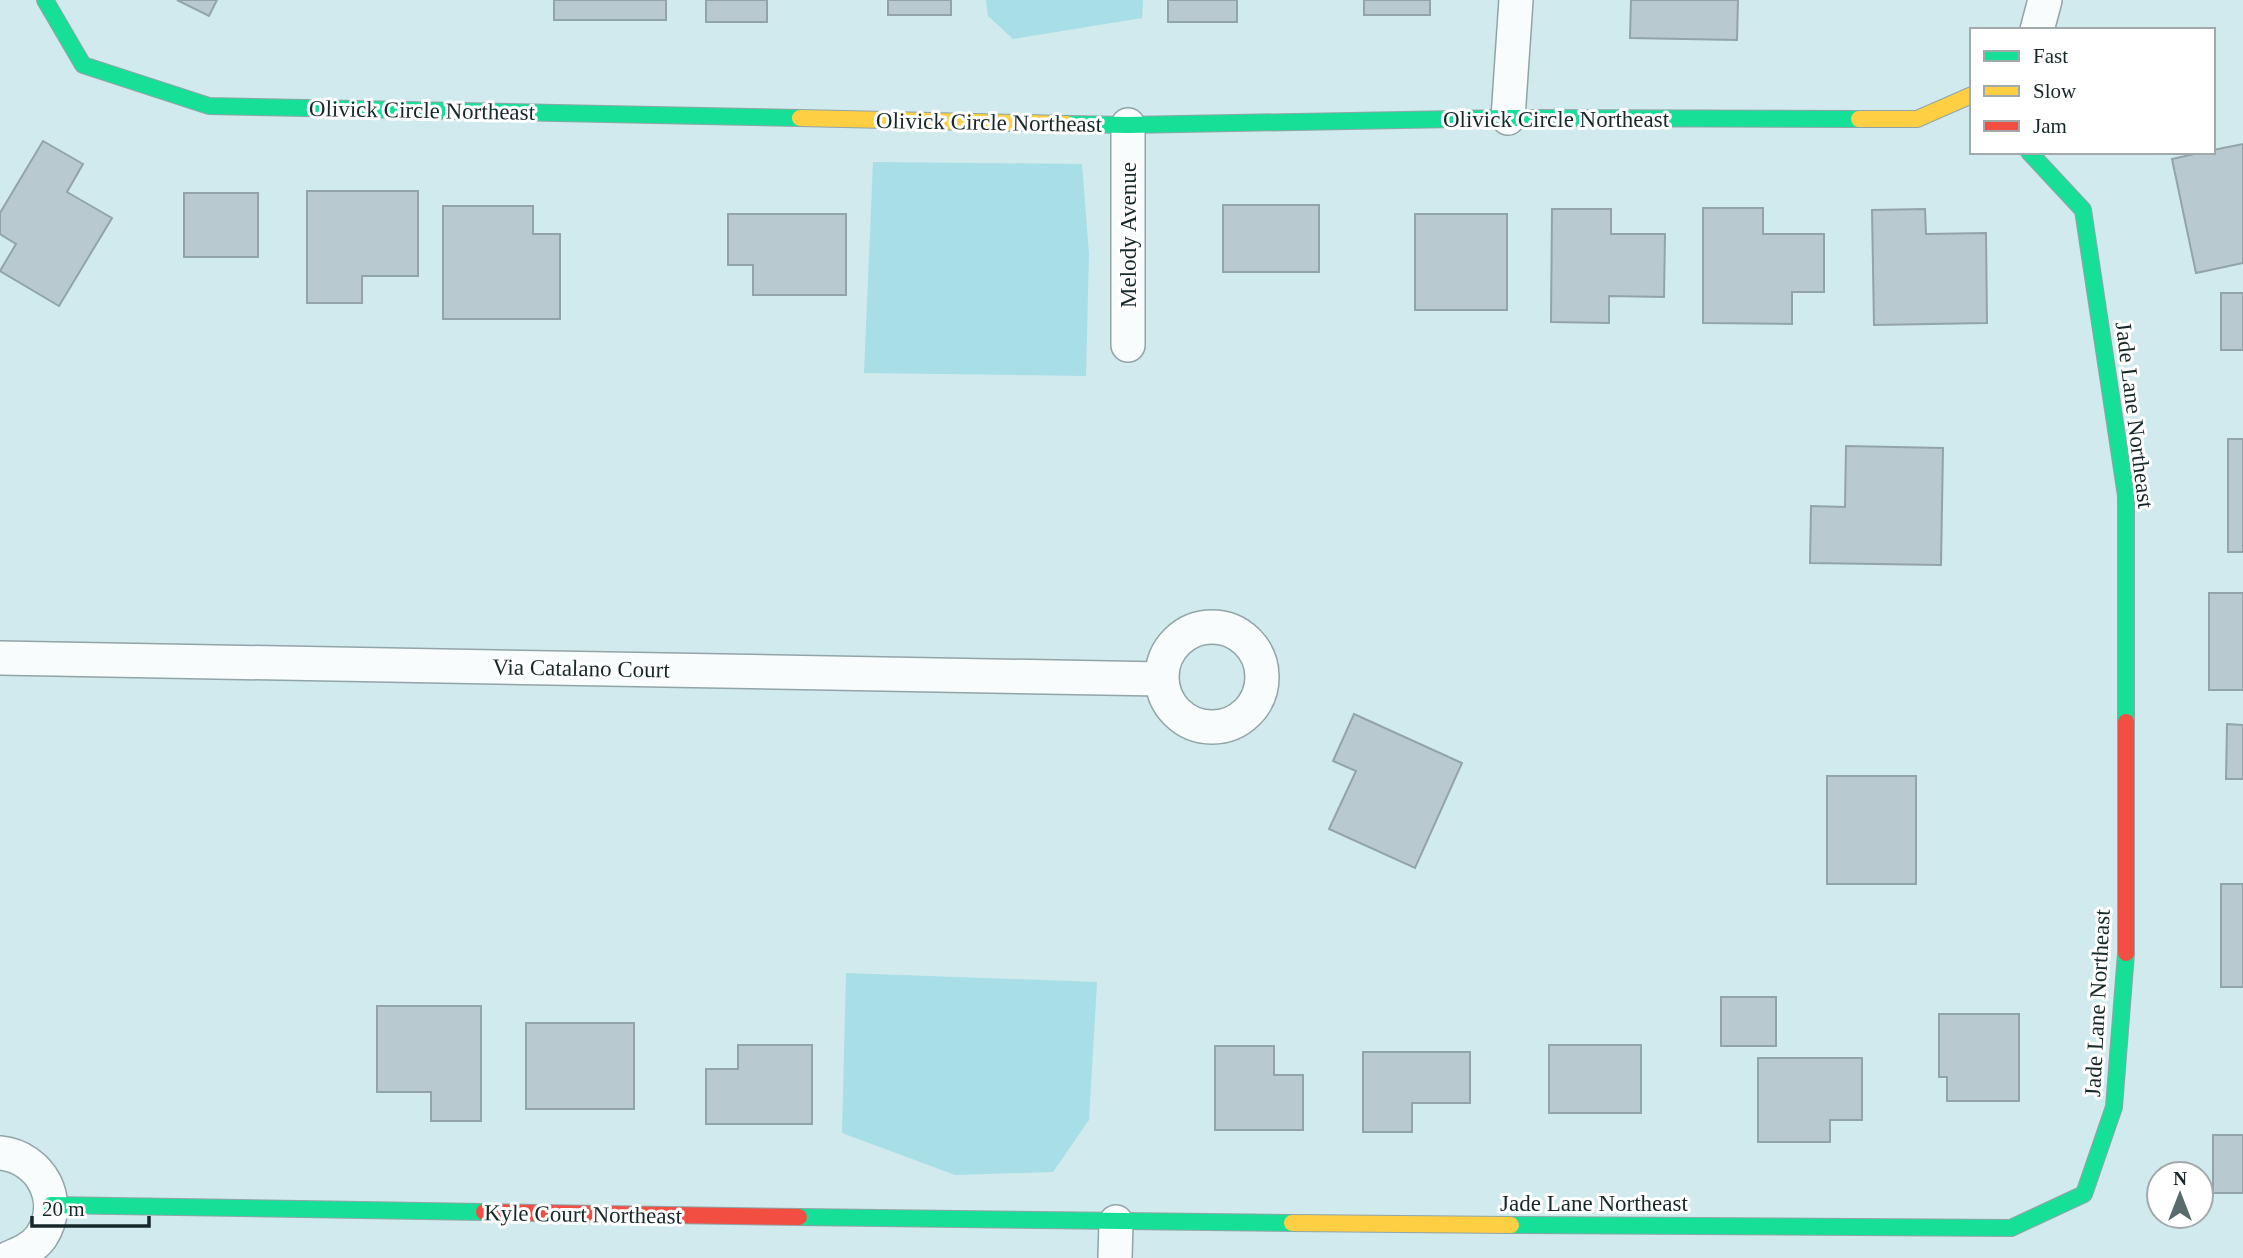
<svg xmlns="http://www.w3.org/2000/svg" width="2243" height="1258" viewBox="0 0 2243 1258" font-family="Georgia,serif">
<rect width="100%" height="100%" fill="#d1eaed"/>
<g fill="#a8dee6">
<polygon points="986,0 1143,0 1142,18 1013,39 988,16"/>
<polygon points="873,162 1082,164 1089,254 1086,376 864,373"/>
<polygon points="846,973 1097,982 1089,1120 1053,1172 955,1175 842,1133"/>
</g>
<g fill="#b8cacf" stroke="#92a4a9" stroke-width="2">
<polygon points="177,0 217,0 209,16"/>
<rect x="554" y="0" width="112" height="20"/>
<rect x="706" y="0" width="61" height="22"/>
<rect x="888" y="0" width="63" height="15"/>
<rect x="1168" y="0" width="69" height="22"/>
<rect x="1364" y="0" width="66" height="15"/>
<polygon points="1631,0 1738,0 1737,40 1630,38"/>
<polygon points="43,141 83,164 67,192 112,218 59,306 0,271 16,244 0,234 0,213"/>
<polygon points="2243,144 2243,263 2196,273 2172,159 2203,152 2213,152 2213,150"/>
<polygon points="307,191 418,191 418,276 362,276 362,303 307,303"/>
<rect x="184" y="193" width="74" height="64"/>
<rect x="1223" y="205" width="96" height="67"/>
<polygon points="443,206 533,206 533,234 560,234 560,319 443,319"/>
<polygon points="1703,208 1763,208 1763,234 1824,234 1824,292 1792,292 1792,324 1703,323"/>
<polygon points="1552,209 1611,209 1611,234 1665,234 1664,297 1609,296 1609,323 1551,322"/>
<polygon points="1925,209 1926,234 1986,233 1987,323 1874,325 1872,210"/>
<polygon points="728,214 846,214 846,295 753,295 753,265 728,265"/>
<rect x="1415" y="214" width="92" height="96"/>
<rect x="2221" y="293" width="22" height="57"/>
<rect x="2228" y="439" width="15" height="113"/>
<polygon points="1846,446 1943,448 1941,565 1810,563 1811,506 1845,507"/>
<rect x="2209" y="593" width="34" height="97"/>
<polygon points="1354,714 1462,763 1415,868 1329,829 1356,771 1333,761"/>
<polygon points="2227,724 2243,725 2243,779 2226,779"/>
<rect x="1827" y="776" width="89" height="108"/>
<rect x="2221" y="884" width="22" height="103"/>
<rect x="1721" y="997" width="55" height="49"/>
<polygon points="377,1006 481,1006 481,1121 431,1121 431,1092 377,1092"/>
<polygon points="1939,1014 2019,1014 2019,1101 1947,1101 1947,1077 1939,1077"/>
<rect x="526" y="1023" width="108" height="86"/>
<polygon points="738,1045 812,1045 812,1124 706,1124 706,1069 738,1069"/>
<rect x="1549" y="1045" width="92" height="68"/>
<polygon points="1215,1046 1274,1046 1274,1075 1303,1075 1303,1130 1215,1130"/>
<polygon points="1363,1052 1470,1052 1470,1103 1412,1103 1412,1132 1363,1132"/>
<polygon points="1758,1058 1862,1058 1862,1120 1830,1120 1830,1142 1758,1142"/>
<rect x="2213" y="1135" width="30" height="58"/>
</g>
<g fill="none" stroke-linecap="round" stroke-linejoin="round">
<defs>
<g id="street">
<polyline points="2037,30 2045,0"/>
<polyline points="1508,118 1516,0"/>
<polyline points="1128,125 1128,345"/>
<circle cx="1212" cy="677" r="50"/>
<polyline points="0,658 1161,679"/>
<path d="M0,1153c41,4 65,48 41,84 -8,11 -20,16 -32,21"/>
<polyline points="1115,1258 1116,1222"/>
</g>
<g id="fast">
<polyline points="45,0 83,65 209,106 800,118"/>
<polyline points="1067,124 1128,125 1508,118 1859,119"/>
<polyline points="2029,152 2083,210 2126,496 2126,722"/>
<polyline points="51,1205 484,1212"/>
<polyline points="799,1217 1292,1223"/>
<polyline points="1511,1225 2011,1228 2084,1194 2114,1107 2126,953"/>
</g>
<g id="slow">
<polyline points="800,118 1067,124"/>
<polyline points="1859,119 1917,119 1972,95"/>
<polyline points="1292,1223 1511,1225"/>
</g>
<g id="jam">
<polyline points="2126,722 2126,953"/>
<polyline points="484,1212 799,1217"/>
</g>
</defs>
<use href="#street" stroke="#91a4a7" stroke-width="36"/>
<use href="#fast" stroke="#91a4a7" stroke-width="18"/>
<use href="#slow" stroke="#91a4a7" stroke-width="18"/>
<use href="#jam" stroke="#91a4a7" stroke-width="18"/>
<use href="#street" stroke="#f8fcfc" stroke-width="33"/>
<use href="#fast" stroke="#16e098" stroke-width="16"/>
<use href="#slow" stroke="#ffcf43" stroke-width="16"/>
<use href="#jam" stroke="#f24e42" stroke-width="16"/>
</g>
<g text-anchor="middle" stroke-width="6" stroke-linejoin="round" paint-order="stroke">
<g font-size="23" fill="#17282a" stroke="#fff">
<text transform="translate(422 110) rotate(1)" y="8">Olivick Circle Northeast</text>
<text x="1556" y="127">Olivick Circle Northeast</text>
<text transform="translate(989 122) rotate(1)" y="8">Olivick Circle Northeast</text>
<text transform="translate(1128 235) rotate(-90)" y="8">Melody Avenue</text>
<text transform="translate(2135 415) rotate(83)" y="8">Jade Lane Northeast</text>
<text transform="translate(581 668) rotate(1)" y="8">Via Catalano Court</text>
<text transform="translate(2097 1003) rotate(-87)" y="8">Jade Lane Northeast</text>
<text x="1594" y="1211">Jade Lane Northeast</text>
<text transform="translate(583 1214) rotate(1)" y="8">Kyle Court Northeast</text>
</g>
</g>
<rect x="1970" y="28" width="245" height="126" fill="#ffffff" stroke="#a2a9aa" stroke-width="2"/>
<rect x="1984" y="51" width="35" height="10" fill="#16e098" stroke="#a2a9aa" stroke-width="2"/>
<text x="2033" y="63" font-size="21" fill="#17282a">Fast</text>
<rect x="1984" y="86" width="35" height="10" fill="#ffcf43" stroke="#a2a9aa" stroke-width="2"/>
<text x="2033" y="98" font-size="21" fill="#17282a">Slow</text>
<rect x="1984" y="121" width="35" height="10" fill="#f24e42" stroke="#a2a9aa" stroke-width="2"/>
<text x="2033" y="133" font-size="21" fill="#17282a">Jam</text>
<g transform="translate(2180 1195)"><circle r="33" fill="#ffffff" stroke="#a2a9aa" stroke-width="2"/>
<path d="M0-5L12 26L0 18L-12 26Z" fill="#586c6e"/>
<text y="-10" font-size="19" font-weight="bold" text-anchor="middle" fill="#17282a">N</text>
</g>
<path d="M32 1216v10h117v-10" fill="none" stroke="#17282a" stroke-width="3.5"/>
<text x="42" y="1216" font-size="21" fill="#17282a" stroke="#ffffff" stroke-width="5" paint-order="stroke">20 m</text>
</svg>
